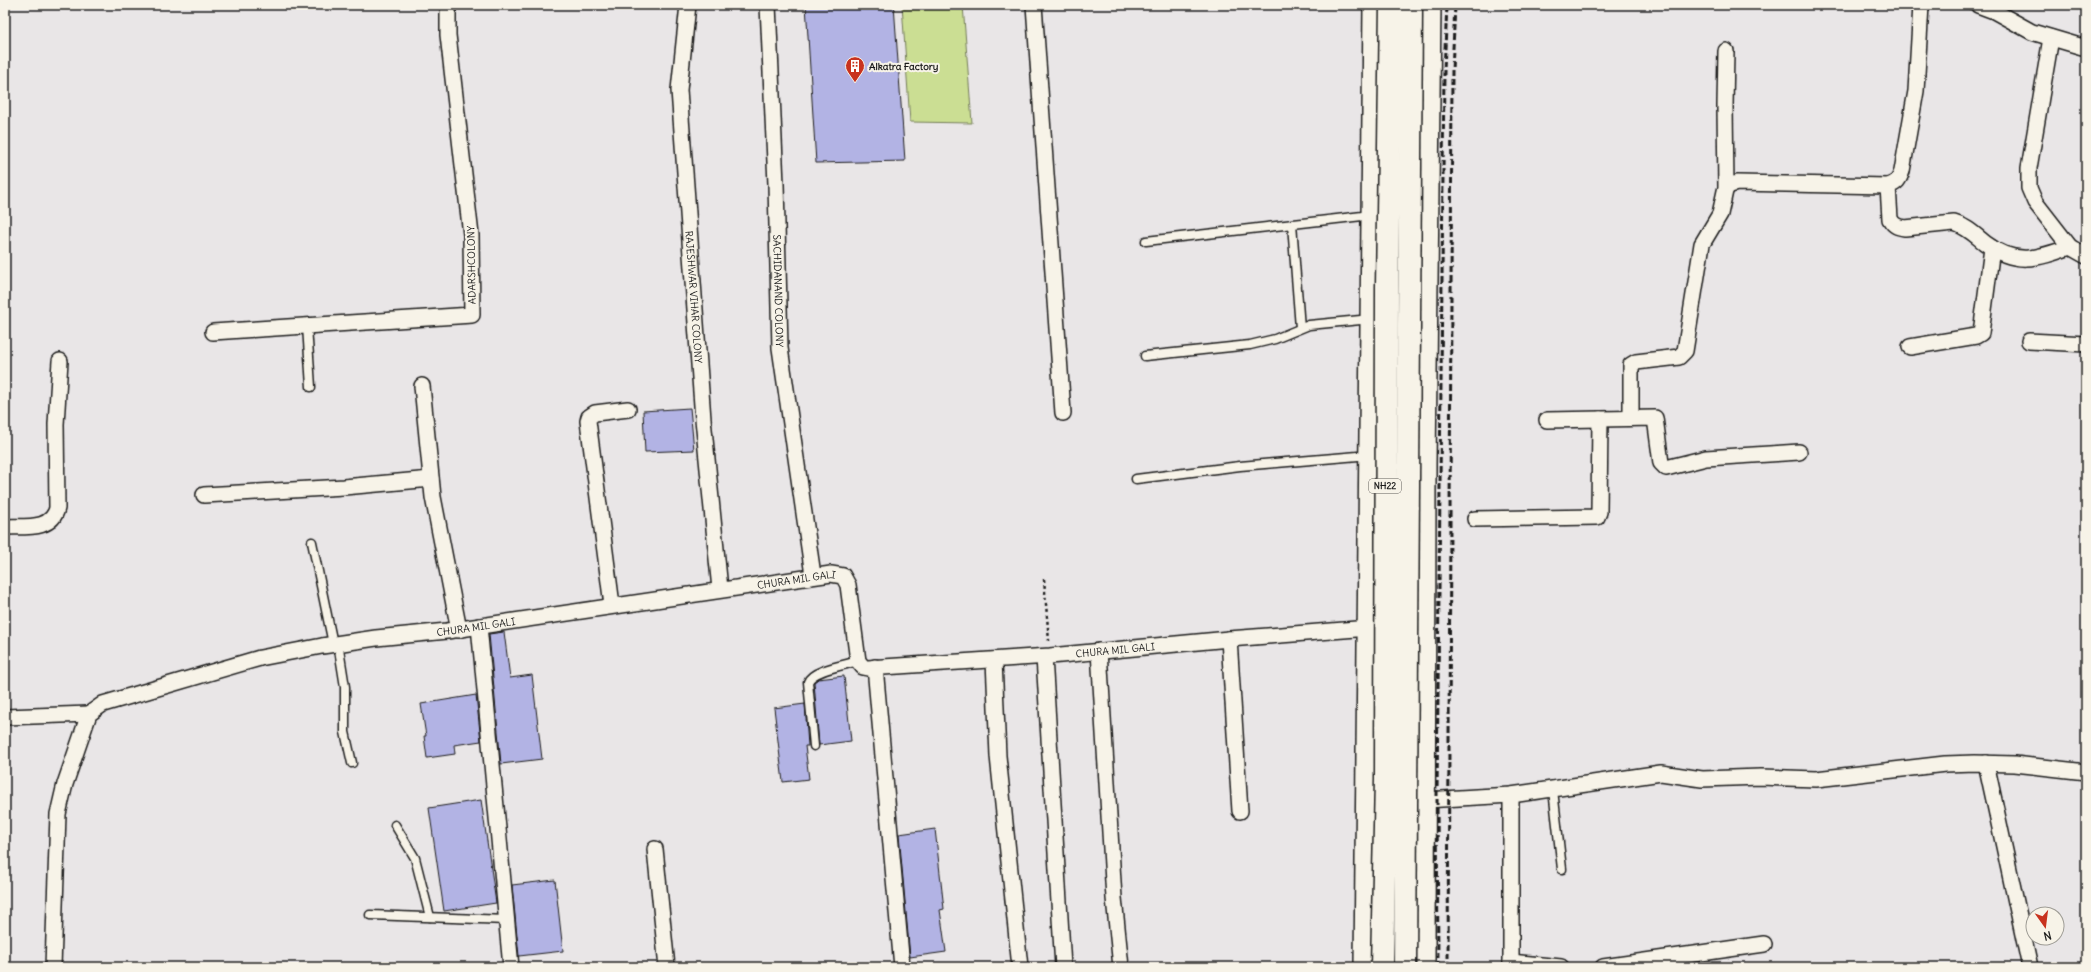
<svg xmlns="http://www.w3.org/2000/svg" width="2091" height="972" viewBox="0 0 2091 972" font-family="Delius,sans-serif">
<rect width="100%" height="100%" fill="#e9e6e7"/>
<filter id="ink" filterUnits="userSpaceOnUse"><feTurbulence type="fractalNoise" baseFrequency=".025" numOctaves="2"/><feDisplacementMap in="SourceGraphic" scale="8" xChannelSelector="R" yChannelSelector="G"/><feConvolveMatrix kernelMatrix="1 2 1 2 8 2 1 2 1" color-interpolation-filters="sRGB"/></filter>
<g filter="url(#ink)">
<polygon fill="#cbde93" stroke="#747d58" points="902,5 963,5 972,123 910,122"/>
<g fill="#b2b3e4" stroke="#1c1c1c">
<polygon points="806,5 894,5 905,161 816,163"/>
<polygon points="690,408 694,450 645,452 643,411"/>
<polygon points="504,632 510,678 532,675 542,759 501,764 489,634"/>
<polygon points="844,676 851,741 819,745 814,682 818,679"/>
<polygon points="476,695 481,741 454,745 455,754 427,758 424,736 426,736 421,704"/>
<polygon points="805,704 808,746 805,746 809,779 783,782 774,708"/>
<polygon points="481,800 496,903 444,911 429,808"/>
<polygon points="935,829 944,909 940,910 946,952 910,957 899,834"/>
<polygon points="555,880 563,951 519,956 512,885"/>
</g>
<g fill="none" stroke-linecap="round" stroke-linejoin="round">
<defs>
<g id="lane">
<polyline points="1292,224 1300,328"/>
<polyline points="1146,241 1371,215"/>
<polyline points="307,326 311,387"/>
<polyline points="1145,356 1250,345 1275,339 1309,325 1371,319"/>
<polyline points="1136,479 1240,466 1370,455"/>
<polyline points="312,542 333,644"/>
<polyline points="338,643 345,687 345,732 352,763"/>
<path d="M814,746l-6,-64c4,-12 37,-17 50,-21"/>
<polyline points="1553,790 1562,869"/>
<polyline points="395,825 415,858 430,917"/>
<polyline points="370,915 507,920"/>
</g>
<g id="street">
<path id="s1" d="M688,5l-9,85 24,329 17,170"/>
<path id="s2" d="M768,5l8,179 4,164 33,227"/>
<polyline points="1034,5 1063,413"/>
<polyline points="1978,5 1994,11 2032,32 2086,48"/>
<polyline points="2051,38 2029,168 2029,188 2035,202 2070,247 2086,256"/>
<polyline points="1726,51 1725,106 1726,188"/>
<path d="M1888,186l2,33c4,7 8,8 15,9l49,-5c12,3 21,12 31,20 30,23 52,16 85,4"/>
<polyline points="213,332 472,315 471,235 448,35 448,5"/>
<polyline points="2029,341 2086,344"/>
<polyline points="1910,347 1976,336 1981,333 1992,248"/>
<polyline points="422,386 433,497 459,630"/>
<path d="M1631,418v-53l5,-3 43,-5 6,-6 17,-107 18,-30 5,-23 3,-5 9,-3 151,3c9,-3 11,-6 14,-15l14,-80 5,-86"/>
<polyline points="1547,420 1655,418 1661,463 1666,468 1706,458 1799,452"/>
<polyline points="204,495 344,487 431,479"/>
<polyline points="1475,519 1597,517 1599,512 1600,419"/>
<path d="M5,527c19,-1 47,4 52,-19l-1,-84 4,-63"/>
<polyline points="612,605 588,421 589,417 595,413 628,409"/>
<polyline points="479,626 511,967"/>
<polyline points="1229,639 1240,811"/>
<polyline points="1099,651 1114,898 1121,967"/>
<polyline points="1044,657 1063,967"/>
<polyline points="994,660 998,756 1020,967"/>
<polyline points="875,667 902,967"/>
<polyline points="5,717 89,714"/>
<polyline points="1986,763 2030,967"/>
<polyline points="1425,800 1511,795 1661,773 1702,779 1761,777 1816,779 1945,764 1975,763 2015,764 2086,772"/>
<polyline points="655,849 667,967"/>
<polyline points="1511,962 1561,967"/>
<path id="s3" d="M53,967l5,-153 7,-30 24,-70 14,-10 157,-46 62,-12 54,-8 71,-7 384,-57 12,2 5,9 10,76 5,6 5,1 182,-12 179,-17 140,-11"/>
<polyline points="1511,967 1511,795"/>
<polyline points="1603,967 1764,944"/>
</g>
<g id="secondary">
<polyline points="1365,967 1374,5"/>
<polyline points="1424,967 1425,465 1430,5"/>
</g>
</defs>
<use href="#lane" stroke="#1c1c1c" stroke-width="11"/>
<use href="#street" stroke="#1c1c1c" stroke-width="18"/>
<use href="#secondary" stroke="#1c1c1c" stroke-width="24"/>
<polyline stroke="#1c1c1c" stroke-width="2.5" stroke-dasharray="3 3" stroke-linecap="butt" points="1044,579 1049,641"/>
<use href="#lane" stroke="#f7f3e8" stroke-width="8"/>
<use href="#street" stroke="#f7f3e8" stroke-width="15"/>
<use href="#secondary" stroke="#f7f3e8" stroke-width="21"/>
<g stroke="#1c1c1c" stroke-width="3" stroke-dasharray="6 3" stroke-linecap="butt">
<polyline points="1438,967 1437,795 1444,71 1447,5"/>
<polyline points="1448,967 1452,71 1455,5"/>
</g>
<defs>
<g id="highway-bridge">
<polyline points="1382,967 1386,779 1387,287 1391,5"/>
<polyline points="1405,967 1411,5"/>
</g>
</defs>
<use href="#highway-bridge" stroke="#1c1c1c" stroke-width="25" stroke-linecap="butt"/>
<use href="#highway-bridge" stroke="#f7f3e8" stroke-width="22"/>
</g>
</g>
<defs>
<symbol id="building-pin" viewBox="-11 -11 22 30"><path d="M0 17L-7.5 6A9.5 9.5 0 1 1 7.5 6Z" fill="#c8321e" stroke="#f7f3e8"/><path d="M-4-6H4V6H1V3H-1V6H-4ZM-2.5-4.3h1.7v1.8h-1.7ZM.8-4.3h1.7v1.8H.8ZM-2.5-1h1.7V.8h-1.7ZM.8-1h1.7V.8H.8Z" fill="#fff"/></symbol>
</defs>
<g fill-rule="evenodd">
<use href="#building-pin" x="844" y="55" width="22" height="30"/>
</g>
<g text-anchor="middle" stroke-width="4" stroke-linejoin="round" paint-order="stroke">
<rect fill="#f7f3e8" stroke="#5e5c59" stroke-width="1" x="1369" y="479" width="32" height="14" rx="3"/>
<g font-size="9" font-weight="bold" fill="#1c1c1c">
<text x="1385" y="489">NH22</text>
</g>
<g font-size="10" font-weight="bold" fill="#1c1c1c" stroke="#f7f3e8" text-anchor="start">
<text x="869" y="70">Alkatra Factory</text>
</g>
<g font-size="10" fill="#1c1c1c" stroke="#f7f3e8">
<text transform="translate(471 265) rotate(-91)" y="4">ADARSHCOLONY</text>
<text dy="4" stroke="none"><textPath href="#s2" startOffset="286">SACHIDANAND COLONY</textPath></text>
<text dy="4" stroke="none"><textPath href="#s1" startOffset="293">RAJESHWAR VIHAR COLONY</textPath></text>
<text dy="4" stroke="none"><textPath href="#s3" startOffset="981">CHURA MIL GALI</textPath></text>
<text dy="4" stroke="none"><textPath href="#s3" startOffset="657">CHURA MIL GALI</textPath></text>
<text dy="4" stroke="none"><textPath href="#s3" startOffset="1376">CHURA MIL GALI</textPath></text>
</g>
</g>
<rect width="2091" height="972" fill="none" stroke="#f7f3e8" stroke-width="20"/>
<rect x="10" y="10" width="2071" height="952" fill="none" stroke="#1c1c1c" stroke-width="1.5" filter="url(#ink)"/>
<g transform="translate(2045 926) rotate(166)"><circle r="19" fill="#f7f3e8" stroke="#9f9d96"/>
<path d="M0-3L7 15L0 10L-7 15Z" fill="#c8321e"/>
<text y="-6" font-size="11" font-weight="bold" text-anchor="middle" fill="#1c1c1c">N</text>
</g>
</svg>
